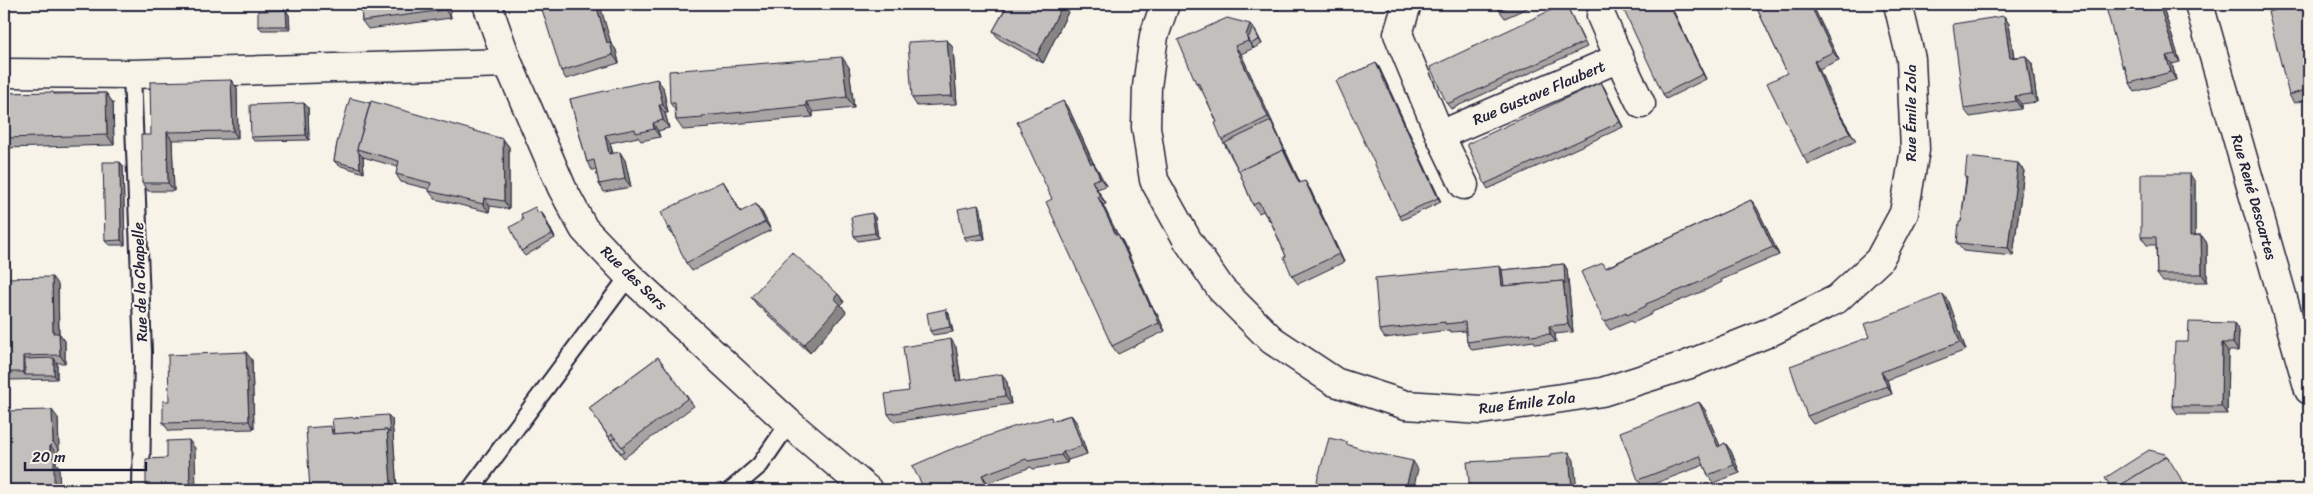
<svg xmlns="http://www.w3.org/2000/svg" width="2313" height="494" viewBox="0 0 2313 494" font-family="Sriracha,sans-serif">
<rect width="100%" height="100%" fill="#f7f3e8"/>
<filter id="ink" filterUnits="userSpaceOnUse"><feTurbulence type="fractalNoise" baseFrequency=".02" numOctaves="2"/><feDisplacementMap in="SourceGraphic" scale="10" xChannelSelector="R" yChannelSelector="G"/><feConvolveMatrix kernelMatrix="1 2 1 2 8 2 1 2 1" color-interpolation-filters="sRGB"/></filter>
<g filter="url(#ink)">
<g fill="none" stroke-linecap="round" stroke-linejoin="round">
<defs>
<g id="lane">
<polyline points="132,74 143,352 141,490"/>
<polyline points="470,490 629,276"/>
<polyline points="731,490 760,465 789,423"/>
</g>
<g id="street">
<polyline points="487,4 508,63 562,188 584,229 629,276 789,423 868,490"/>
<polyline points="1165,4 1154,36 1147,87 1146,127 1154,180 1188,241 1221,289 1272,340 1335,382 1406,405 1481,410 1602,392 1687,365 1770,332 1837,299 1879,260 1904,213 1915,150 1911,59 1898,4"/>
<polyline points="1407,4 1398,34 1440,135 1619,58 1641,104"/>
<polyline points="2199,4 2309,390"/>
<polyline points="1601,16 1619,58"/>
<polyline points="4,73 132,74 508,63"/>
<polyline points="1440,135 1464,185"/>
</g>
</defs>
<use href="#lane" stroke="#22223b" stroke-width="20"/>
<use href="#street" stroke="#22223b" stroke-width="31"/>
<use href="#lane" stroke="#f7f3e8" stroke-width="16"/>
<use href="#street" stroke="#f7f3e8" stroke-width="28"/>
</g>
<g fill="#a7a4a3" stroke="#22223b">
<polygon points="361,4 449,4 451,18 368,29 362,21"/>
<polygon points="547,4 598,4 611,43 616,50 619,63 566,79 561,71"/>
<polygon points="1008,4 1072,4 1043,63 999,39 993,31"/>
<polygon points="1266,4 1281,4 1278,10"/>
<polygon points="1496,4 1536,4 1505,18 1499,10"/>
<polygon points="1566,4 1568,8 1587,47 1451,109 1447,104"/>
<polygon points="1670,4 1706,79 1666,99 1663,94"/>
<polygon points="1755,4 1812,4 1839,60 1819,69 1834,104 1856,141 1808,164 1803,156 1787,73"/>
<polygon points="2162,4 2180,62 2172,64 2176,80 2135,92 2130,83 2126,71 2122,65"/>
<polygon points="2309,4 2309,99 2294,103 2289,95"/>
<polygon points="286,10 289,15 290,30 262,30 258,26"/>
<polygon points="2004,16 2009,24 2014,57 2026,56 2032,64 2037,102 2021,104 2021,109 1970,117 1964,109"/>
<polygon points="1250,24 1256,32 1262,44 1241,54 1300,183 1310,189 1344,262 1298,284 1292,276 1286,256 1272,224 1266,216 1263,211 1259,213 1253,205 1239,171 1222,140 1217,122 1202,90 1201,91 1196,83"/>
<polygon points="947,40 953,48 957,104 917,106 912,98"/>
<polygon points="1376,63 1379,67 1441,202 1402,220 1399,216"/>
<polygon points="849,67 854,108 813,112 813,117 709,126 710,128 683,130 676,120 675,110 670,103"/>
<polygon points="231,80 237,88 238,139 172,140 174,191 148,191 142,183 151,135"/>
<polygon points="663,87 668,113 665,113 669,128 658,131 660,137 641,141 638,137 610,143 613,153 625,160 631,187 604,192 599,184 596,170 592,170 587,162 570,99"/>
<polygon points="1604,87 1623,127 1488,189 1485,184"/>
<polygon points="4,93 106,93 113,103 114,145 4,148"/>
<polygon points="304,103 308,107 309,140 254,141 251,137"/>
<polygon points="1069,109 1093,162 1098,170 1106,186 1097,189 1106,204 1103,205 1117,234 1123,242 1151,306 1157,314 1165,331 1118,354 1112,346 1052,199"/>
<polygon points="503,139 509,147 509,209 490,206 489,212 435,199 429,191 429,189 401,182 396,174 398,167 363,157 364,173 338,165 334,161 337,143"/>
<polygon points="120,162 123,166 125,245 109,245 105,241"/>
<polygon points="2018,163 2024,171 2013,256 1963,251 1957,243 1961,222 1966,179 1965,177"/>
<polygon points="723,181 728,189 741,212 762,212 771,230 692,271 686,263 675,236 674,237 668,229"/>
<polygon points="2195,182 2195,235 2201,235 2207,243 2207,282 2163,282 2157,274 2156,245 2147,245 2141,237"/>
<polygon points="1751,200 1757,208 1779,255 1721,280 1722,282 1706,290 1652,312 1652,314 1633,323 1631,321 1610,330 1604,322 1607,267"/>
<polygon points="981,210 985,239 967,241 964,237"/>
<polygon points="539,212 541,212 544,216 555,238 525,256 521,251"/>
<polygon points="875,217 878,238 858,241 854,236"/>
<polygon points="1564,264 1567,269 1573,332 1555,334 1556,342 1535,344 1534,341 1472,350 1467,342 1466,331 1451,332 1449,330 1385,338 1379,330 1502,270"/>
<polygon points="4,278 58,285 59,333 65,341 65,363 57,363 57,379 8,380 4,374"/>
<polygon points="838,294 844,302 841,305 846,312 810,353 757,305 751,297"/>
<polygon points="1949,302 1966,350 1887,380 1892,394 1813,424 1807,416 1869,337"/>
<polygon points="946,309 949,314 953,332 933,335 930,331"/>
<polygon points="2234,323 2239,331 2238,351 2228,351 2227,414 2178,414 2172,406 2188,342"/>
<polygon points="956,347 961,381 1007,382 1011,404 894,422 888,414 909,391"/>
<polygon points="658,357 694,406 624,458 614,445 589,408"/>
<polygon points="252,360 254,429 169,431 163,423 169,401"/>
<polygon points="1699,402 1705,410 1720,446 1725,443 1731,451 1740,473 1713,483 1708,475 1704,465 1643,488 1638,480"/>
<polygon points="1071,415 1077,423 1087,454 1068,460 1067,463 1033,469 1031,467 988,483 991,490 926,490 924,488 1054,420"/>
<polygon points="58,418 59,450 56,453 56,463 59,467 4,490"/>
<polygon points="392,419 397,490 310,490 333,429"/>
</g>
<g fill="#888684" stroke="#22223b">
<polygon points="444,4 449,4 451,18 445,10"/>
<polygon points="596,4 598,4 600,5 611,43 616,50 619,63 613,55 607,43"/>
<polygon points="1063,4 1072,4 1043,63 1037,55"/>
<polygon points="1274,4 1281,4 1278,10"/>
<polygon points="1669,4 1670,4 1706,79 1703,74"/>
<polygon points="1810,4 1812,4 1839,60 1833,52"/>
<polygon points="2159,4 2162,4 2180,62 2175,54"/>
<polygon points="4,8 5,10 5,31 4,28"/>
<polygon points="286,10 289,15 290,30 287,26"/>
<polygon points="2004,16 2009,24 2015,66 2010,58"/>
<polygon points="1250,24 1256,32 1262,44 1259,39 1251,44 1254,49 1248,41 1246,35"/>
<polygon points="947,40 953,48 957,104 952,96"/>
<polygon points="1235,46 1241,54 1304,191 1299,183 1271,121 1268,117"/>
<polygon points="2026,56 2032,64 2037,102 2032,94"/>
<polygon points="2166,56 2172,64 2176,80 2171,72"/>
<polygon points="842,57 849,67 854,108 847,97"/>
<polygon points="1814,61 1819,69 1834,104 1856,141 1828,96"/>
<polygon points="1376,63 1379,67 1441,202 1438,198"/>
<polygon points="657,79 663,87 668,113 663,105"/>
<polygon points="231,80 237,88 238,139 233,131"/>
<polygon points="1601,82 1604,87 1623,127 1620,122"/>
<polygon points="106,93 113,103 114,145 107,135"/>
<polygon points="2015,96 2021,104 2021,109 2016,101"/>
<polygon points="1063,101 1069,109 1097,172 1091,164"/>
<polygon points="806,102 813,112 813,117 806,106"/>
<polygon points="304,103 308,107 309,140 306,135"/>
<polygon points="659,105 665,113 669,128 663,120"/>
<polygon points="653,123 658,131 660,137 654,129"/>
<polygon points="167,132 172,140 174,191 168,183"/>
<polygon points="605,135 610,143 614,162 609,154"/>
<polygon points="503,139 509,147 509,209 504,201"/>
<polygon points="620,152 625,160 631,187 625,179"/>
<polygon points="359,153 363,157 364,173 360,168"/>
<polygon points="120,162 123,166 125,245 121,240"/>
<polygon points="1093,162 1098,170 1106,186 1100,178"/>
<polygon points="2018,163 2024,171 2013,256 2008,248"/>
<polygon points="2190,174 2195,182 2195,244 2190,236"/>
<polygon points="723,181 728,189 745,220 740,212"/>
<polygon points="1092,181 1097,189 1106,204 1100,196"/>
<polygon points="1305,181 1310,189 1344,262 1339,254"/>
<polygon points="1098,197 1103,205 1122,243 1116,235"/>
<polygon points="484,198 490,206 489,212 483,204"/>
<polygon points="1751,200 1757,208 1779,255 1773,247"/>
<polygon points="756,204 762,212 771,230 765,222"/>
<polygon points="978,205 981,210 985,239 982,234"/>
<polygon points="541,212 544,216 555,238 552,234"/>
<polygon points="872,213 875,217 878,238 875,233"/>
<polygon points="1118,234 1123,242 1155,314 1150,306"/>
<polygon points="2201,235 2207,243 2207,282 2202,274"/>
<polygon points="1564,264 1567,269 1573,332 1568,324 1563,281"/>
<polygon points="1500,266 1505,274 1507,289 1502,286"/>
<polygon points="52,277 58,285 59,341 53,333"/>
<polygon points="838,294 844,302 841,305 846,312 810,353 804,345 834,298"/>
<polygon points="1943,294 1949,302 1966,350 1960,342"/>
<polygon points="1152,306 1157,314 1165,331 1159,323"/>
<polygon points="946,309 949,314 953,332 950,327"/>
<polygon points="2234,323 2239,331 2238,351 2233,343"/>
<polygon points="1549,326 1555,334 1556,342 1550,334"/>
<polygon points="59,333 65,341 65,363 60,355"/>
<polygon points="951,339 956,347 962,389 956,381"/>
<polygon points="2222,343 2228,351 2227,414 2221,406"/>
<polygon points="246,352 252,360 254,429 249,421"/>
<polygon points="23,356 28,364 25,375 23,372"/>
<polygon points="54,358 57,363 57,379 54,375"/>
<polygon points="1881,372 1887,380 1892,394 1887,386"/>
<polygon points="1002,374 1007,382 1011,404 1005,396"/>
<polygon points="1699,402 1705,410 1724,455 1718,447"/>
<polygon points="52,410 58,418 59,450 53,442"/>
<polygon points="388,415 392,419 397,490 394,490 394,487 391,484 387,430"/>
<polygon points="1071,415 1077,423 1087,454 1082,446"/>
<polygon points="189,440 195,448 196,490 190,490"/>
<polygon points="1725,443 1731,451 1740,473 1734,465"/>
<polygon points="50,445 56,453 56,463 59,467 60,490 54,490"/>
<polygon points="1063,452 1068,460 1067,463 1061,455"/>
<polygon points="1569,452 1574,460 1577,490 1572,490"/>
<polygon points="1413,461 1418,469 1413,490 1405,490"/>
<polygon points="982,475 988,483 991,490 989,490"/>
</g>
<g fill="#c2bfbd" stroke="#22223b">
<polygon points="361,4 444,4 445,10 362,21"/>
<polygon points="547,4 596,4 607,43 610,42 613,55 561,71 541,6"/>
<polygon points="1008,4 1063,4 1037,55 993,31"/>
<polygon points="1496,4 1513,4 1499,10"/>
<polygon points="1564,4 1566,4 1584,42 1447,104 1430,67"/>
<polygon points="1621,4 1669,4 1703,74 1663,94"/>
<polygon points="1755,4 1810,4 1833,52 1814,61 1828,96 1850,133 1803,156 1767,83 1787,73"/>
<polygon points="2105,4 2159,4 2175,54 2166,56 2171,72 2130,83 2124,65 2122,65"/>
<polygon points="2296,4 2309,4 2309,89 2289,95 2268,12"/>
<polygon points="286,10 287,26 258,26 258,11"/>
<polygon points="2004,16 2010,58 2026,56 2032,94 2015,96 2016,101 1964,109 1953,24"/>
<polygon points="1227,18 1250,24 1246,35 1248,41 1235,46 1268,117 1222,140 1215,123 1217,122 1209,105 1198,82 1196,83 1178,40"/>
<polygon points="1253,27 1259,39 1251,44 1248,39"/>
<polygon points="947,40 952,96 912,98 908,42"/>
<polygon points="842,57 847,97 806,102 806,106 702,116 703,118 676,120 675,103 670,103 669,71"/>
<polygon points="1376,63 1438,198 1399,216 1336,81"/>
<polygon points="657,79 663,105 659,105 663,120 653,123 654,129 636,133 635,129 605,135 609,154 620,152 625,179 599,184 594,160 587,162 570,99"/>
<polygon points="231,80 233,131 167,132 168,183 142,183 141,135 151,135 150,82"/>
<polygon points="1601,82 1620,122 1485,184 1467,144"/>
<polygon points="53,92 54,94 106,93 107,135 4,138 4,93"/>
<polygon points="350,98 370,103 357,149 359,153 360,168 334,161 337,143"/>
<polygon points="371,101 503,139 504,201 484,198 483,204 429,191 431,183 396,174 399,161 357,149"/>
<polygon points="1063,101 1091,164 1093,162 1100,178 1092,181 1100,196 1098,197 1116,235 1118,234 1150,306 1152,306 1159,323 1112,346 1046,202 1052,199 1017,122"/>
<polygon points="304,103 306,135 251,137 250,105"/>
<polygon points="1271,121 1286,154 1283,150 1239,171 1225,143"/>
<polygon points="1283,150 1299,183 1305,181 1339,254 1292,276 1284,257 1286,256 1268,215 1266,216 1259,202 1253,205 1239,171"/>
<polygon points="1967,157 2018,163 2008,248 1957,243 1959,222 1961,222 1967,177 1965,177"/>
<polygon points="103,162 120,162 121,240 105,241"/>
<polygon points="2141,174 2190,174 2190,236 2201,235 2202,274 2157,274 2156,237 2141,237"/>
<polygon points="723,181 740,212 756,204 765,222 686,263 670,227 668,229 661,212"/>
<polygon points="1751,200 1773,247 1715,272 1716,274 1700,282 1646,304 1646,306 1627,315 1626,312 1604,322 1581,272 1603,263 1606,268"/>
<polygon points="978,205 982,234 964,237 958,209"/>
<polygon points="535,207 538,213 541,212 552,234 521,251 510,227 523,220 521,214"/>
<polygon points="872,213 875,233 854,236 851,217"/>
<polygon points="792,252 838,294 834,298 840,304 804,345 751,297"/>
<polygon points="1564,264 1565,284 1563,281 1504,286 1502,270"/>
<polygon points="1500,266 1502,286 1563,281 1568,324 1549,326 1550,334 1530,336 1530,333 1467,342 1465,322 1445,324 1445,322 1379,330 1375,278"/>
<polygon points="52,277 53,333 59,333 60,355 23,356 23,372 4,372 4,278"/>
<polygon points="1943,294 1960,342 1881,372 1887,386 1807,416 1790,366 1869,337 1864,324 1881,319"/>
<polygon points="946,309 950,327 930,331 927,313"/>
<polygon points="2189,322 2234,323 2233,343 2222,343 2221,406 2172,406 2175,342 2188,342"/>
<polygon points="951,339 956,381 1002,374 1005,396 888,414 885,394 909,391 903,347"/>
<polygon points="246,352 249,421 163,423 163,401 169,401 168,355"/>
<polygon points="658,357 688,398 622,447 612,434 609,437 589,408"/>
<polygon points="54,358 54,375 25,375 25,359"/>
<polygon points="1699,402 1718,447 1725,443 1734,465 1708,475 1700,456 1638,480 1620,432"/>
<polygon points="52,410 53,442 50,445 50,456 54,459 54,490 4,490 4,411"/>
<polygon points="388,415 390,433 387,430 334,434 332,419"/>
<polygon points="1071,415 1082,446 1063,452 1061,455 1028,461 1026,459 982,475 989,490 928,490 924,488 912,466 949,450 1013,427 1051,417 1052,421"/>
<polygon points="331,426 332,434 387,430 391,484 347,487 347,490 310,490 306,428"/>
<polygon points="615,438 625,451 621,453 611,440"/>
<polygon points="1329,438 1347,442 1346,444 1371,452 1413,461 1405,490 1322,490 1315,488"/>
<polygon points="189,440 190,490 146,490 146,459 167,458 167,441"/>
<polygon points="2149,450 2165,454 2169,459 2167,456 2113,490 2105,478"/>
<polygon points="1569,452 1572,490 1470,490 1467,462 1550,457 1550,454"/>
<polygon points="2167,456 2188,490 2113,490"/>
<polygon points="1155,483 1158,490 1136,490"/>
<polygon points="394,487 394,490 349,490"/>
</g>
</g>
<g text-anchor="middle" stroke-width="4.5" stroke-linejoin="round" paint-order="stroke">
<g font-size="15" fill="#22223b" stroke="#f7f3e8">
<text transform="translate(1539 93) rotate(-23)" y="5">Rue Gustave Flaubert</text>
<text transform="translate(1911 113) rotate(-90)" y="5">Rue Émile Zola</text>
<text transform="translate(2254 197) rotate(74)" y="5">Rue René Descartes</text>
<text transform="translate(634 278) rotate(44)" y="5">Rue des Sars</text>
<text transform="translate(140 282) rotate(-92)" y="5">Rue de la Chapelle</text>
<text transform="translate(1527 403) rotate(-7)" y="5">Rue Émile Zola</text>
</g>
</g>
<rect width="2313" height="494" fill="none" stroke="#f7f3e8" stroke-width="20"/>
<rect x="10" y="10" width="2293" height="474" fill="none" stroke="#22223b" stroke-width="2" filter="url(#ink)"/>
<path d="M25 462v8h121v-8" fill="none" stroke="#22223b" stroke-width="2.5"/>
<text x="32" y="462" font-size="15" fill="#22223b" stroke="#f7f3e8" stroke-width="4" paint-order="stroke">20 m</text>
</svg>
